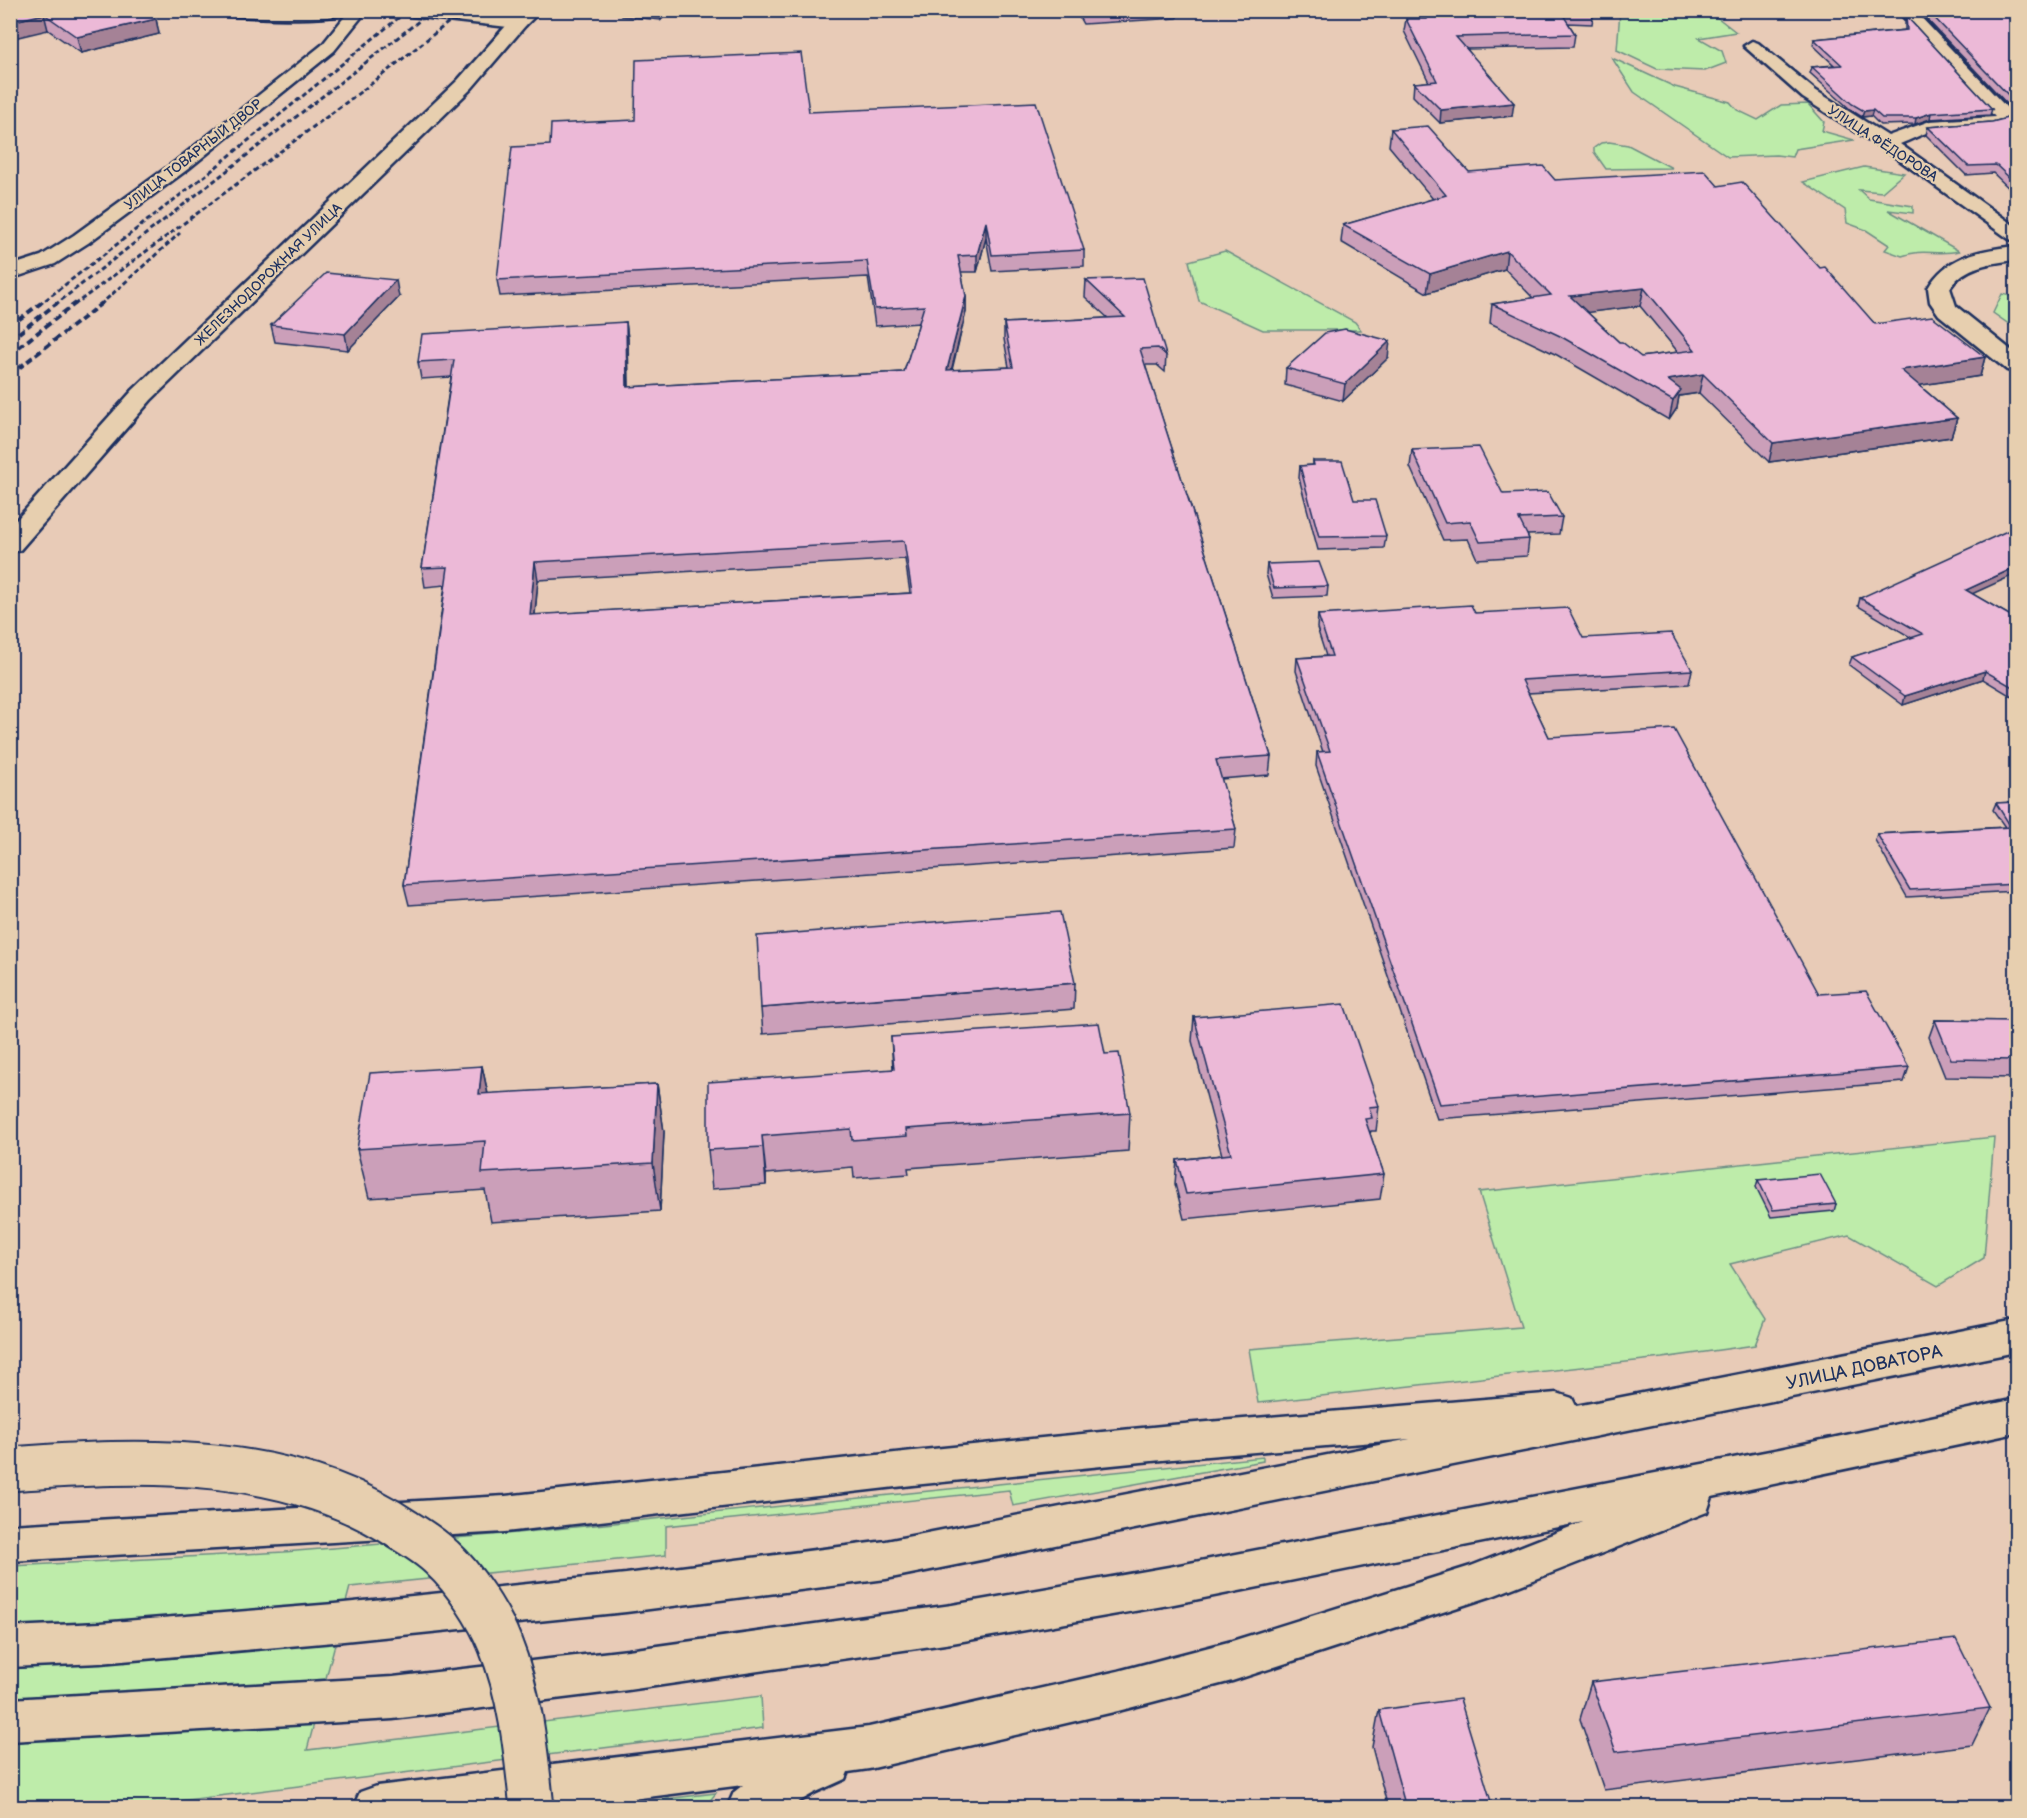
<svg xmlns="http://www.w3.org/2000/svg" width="2027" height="1818" viewBox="0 0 2027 1818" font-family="'Balsamiq Sans',sans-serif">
<rect width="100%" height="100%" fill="#e8cbb7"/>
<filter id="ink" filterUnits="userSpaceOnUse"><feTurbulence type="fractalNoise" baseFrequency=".0167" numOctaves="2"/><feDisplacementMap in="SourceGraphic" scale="12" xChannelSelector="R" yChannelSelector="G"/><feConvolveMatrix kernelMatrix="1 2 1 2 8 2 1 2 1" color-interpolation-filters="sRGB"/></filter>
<g filter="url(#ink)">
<g fill="#beecaa" stroke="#6c8e84" stroke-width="1.5">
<polygon points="1620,11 1709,11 1736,32 1699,38 1722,51 1726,63 1705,71 1657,69 1617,50"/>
<polygon points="1612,58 1675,87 1730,102 1737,110 1758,120 1781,105 1808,104 1824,122 1822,131 1854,140 1795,149 1792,157 1776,155 1728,157 1634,92"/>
<polygon points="1609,142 1628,145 1672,168 1606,169 1594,152 1594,148 1601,143"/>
<path d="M1864,167l40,6 -22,19 -23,-2 10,9 44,7v7l-25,-3 71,41c-23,5 -36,-3 -57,5l-17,-6 4,-5 -23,-15 -19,-7 -2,-13 -42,-28z"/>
<polygon points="1225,251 1355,322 1361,330 1263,330 1199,301 1189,261"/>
<polygon points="2002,294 2016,297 2016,329 1993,313"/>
<polygon points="1994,1137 1984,1258 1938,1286 1849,1235 1730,1264 1765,1319 1755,1345 1662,1358 1258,1403 1249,1349 1521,1327 1479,1192"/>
<polygon points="1263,1457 1263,1461 1013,1506 1009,1490 666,1526 666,1555 350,1587 307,1750 761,1696 763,1728 130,1807 11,1808 11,1566 284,1552 516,1533"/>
<polygon points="716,1793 705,1807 598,1807"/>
</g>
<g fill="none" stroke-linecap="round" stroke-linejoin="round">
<defs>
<g id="minor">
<polygon points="350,10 367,10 334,51 188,169 88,243 55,264 10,279 10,266 41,256 74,235 176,161 322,45"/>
<path d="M1897,10h17l94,99 6,10c-11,14 -61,10 -79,12 -11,1 -24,9 -35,13l116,83v14l-7,-2 -118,-85 -88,-56 -59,-52 8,-5 6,2 57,47 73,46 42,-15 65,-4z"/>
</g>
<g id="tertiary">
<path d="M208,10h143c-11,14 -113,6 -134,5z"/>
<polygon points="393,10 460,10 518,16 525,18 527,22 525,26 518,28 402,15"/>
</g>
<g id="secondary">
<polygon points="520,10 541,10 525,26 472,88 151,400 20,550 10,552 10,527 133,390 458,80"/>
<path d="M2016,246v14c-23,3 -52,5 -66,28l6,18 60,48v18l-9,-2 -68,-55 -9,-13 -2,-14c19,-33 53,-38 88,-42z"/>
</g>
<g id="primary">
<polygon points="2016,1320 2016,1352 886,1579 626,1612 334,1642 100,1663 10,1667 10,1627 100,1623 334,1604 626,1574 886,1541 1410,1439 1172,1459 913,1485 505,1532 10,1561 10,1525 505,1496 913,1451 1172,1425 1557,1393 1572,1398 1576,1406"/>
<polygon points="2016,1399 2016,1433 1712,1497 1707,1512 1495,1595 1232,1681 1118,1711 869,1769 848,1772 845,1779 814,1793 788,1808 727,1808 734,1792 743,1785 561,1808 353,1808 360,1792 377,1786 869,1727 1118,1671 1232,1641 1471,1566 1583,1522 1169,1605 952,1643 628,1690 393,1719 10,1741 10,1699 393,1677 628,1650 952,1605 1169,1567 1780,1449"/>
</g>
</defs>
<use href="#minor" stroke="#1b2f5e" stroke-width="5"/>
<use href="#tertiary" stroke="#1b2f5e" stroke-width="5"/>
<use href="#secondary" stroke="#1b2f5e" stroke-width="5"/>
<use href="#primary" stroke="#1b2f5e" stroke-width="5"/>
<use href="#minor" fill="#e7cfaf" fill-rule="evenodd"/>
<use href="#tertiary" fill="#e7cfaf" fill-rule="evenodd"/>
<use href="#secondary" fill="#e7cfaf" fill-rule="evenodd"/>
<use href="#primary" fill="#e7cfaf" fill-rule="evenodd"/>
<g stroke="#1b2f5e" stroke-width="3" stroke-dasharray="5 3" stroke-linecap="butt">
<polyline points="39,305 211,171 408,10"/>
<polyline points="55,305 433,10"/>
<polyline points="74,305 371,84 464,10"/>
<polyline points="100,305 180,233"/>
</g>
<g stroke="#1b2f5e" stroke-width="4" stroke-dasharray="7 4" stroke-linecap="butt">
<polyline points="10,326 41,303"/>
<polyline points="10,340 57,303"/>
<polyline points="10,354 76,303"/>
<polyline points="10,375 102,303"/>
</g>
<defs>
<path id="primary-bridge" d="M10,1469c134,-10 279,-16 395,62 13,8 26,16 37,27 22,20 47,58 58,86 21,52 26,108 32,164"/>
</defs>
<use href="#primary-bridge" stroke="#1b2f5e" stroke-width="47" stroke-linecap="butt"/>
<use href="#primary-bridge" stroke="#e7cfaf" stroke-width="43"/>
</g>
<g fill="#cb9fb9" stroke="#1b2f5e" stroke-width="1.5" fill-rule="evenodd">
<polygon points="10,10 156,19 159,34 81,53 48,30"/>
<polygon points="622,10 669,10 661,20 622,16"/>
<polygon points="1075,10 1177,10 1177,18 1083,24"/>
<polygon points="1424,10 1594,10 1592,24 1568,23 1575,34 1573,47 1467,49 1512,116 1440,123 1413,96 1414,83 1429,82 1404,31 1406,19 1425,19"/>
<polygon points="1918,10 2016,10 2016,195 1993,173 1966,175 1926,135 1928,127 1992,122 2011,117 2014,115 2010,107"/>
<polygon points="1906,16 1992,109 1990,115 1930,119 1915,124 1880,125 1871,116 1862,117 1851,110 1810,73 1812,67 1834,65 1813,45 1814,39 1905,30 1905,22"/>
<path d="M809,112l275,138v16l-92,5 -6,-33 -9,34h-16l5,24v16l-14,58 57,-3 -5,-28v-16l104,-5 -23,-21 1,-17 80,75 -1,17 -8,-7h-12l126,391 -2,19 -48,4 15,50 -2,19 -825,57 -5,-20 41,-300 -20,2 -3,-19 29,-191 -30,2 -3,-17 208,-40 2,17 1,48 275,-15 15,-49 -44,3 -7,-49 -368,19 -3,-16 53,-135zM905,559l5,34 -375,22 3,-35z"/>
<path d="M1391,129l78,43 86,8 163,6 102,82 55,56 110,33 -5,19 -61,9 38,33 -6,19 -182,25 -70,-69 -20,3 -2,12 -8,12 -112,-65 -67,-32 2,-19 41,-6 -28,-29 -78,24 -86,-51 2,-17 90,-26 -44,-53zM1640,306l38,46 -37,5 -22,-15 -32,-30z"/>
<polygon points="399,297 348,350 275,342 271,325"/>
<polygon points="1388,358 1343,401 1285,385 1286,368"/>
<polygon points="1412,450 1503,494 1562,517 1559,534 1527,535 1529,539 1527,556 1477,559 1468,539 1443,540 1410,467"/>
<polygon points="1313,461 1386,536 1384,548 1318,550 1299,478 1300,466 1313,465"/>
<polygon points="1267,564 1328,586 1327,596 1273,598 1266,574"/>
<polygon points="1972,594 2016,619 2016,699 1983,679 1903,705 1849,665 1852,657 1912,638 1858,606 1860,598"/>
<polygon points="1475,613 1583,638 1692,670 1689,684 1528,693 1549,737 1819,994 1909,1067 1904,1082 1437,1119 1316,766 1317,752 1323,752 1296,671 1297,658 1326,656 1317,628 1318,615"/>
<polygon points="2016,802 2016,891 1907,897 1875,840 1877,834 2005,827 1993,810 1996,803"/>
<polygon points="1075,983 1074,1009 763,1034 761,1008"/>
<polygon points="1194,1017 1379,1106 1376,1131 1371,1131 1370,1134 1384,1174 1380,1199 1184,1219 1175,1184 1177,1160 1222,1155 1192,1041"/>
<polygon points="1935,1020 2016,1021 2016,1078 1945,1077 1929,1037"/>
<polygon points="891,1037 1105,1054 1130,1113 1128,1151 908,1168 909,1174 854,1178 853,1167 766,1174 766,1185 712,1189 708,1150 893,1069"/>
<polygon points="482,1066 488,1094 657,1084 664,1132 660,1211 491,1222 485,1190 369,1198 357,1149"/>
<polygon points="1758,1180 1836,1204 1834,1211 1771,1217 1756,1187"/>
<polygon points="1591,1682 1990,1708 1972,1745 1604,1790 1580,1719"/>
<polygon points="1379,1710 1493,1808 1388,1808 1372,1747"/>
</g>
<g fill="#a58296" stroke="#1b2f5e" stroke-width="1.5">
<polygon points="660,10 669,10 661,20"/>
<polygon points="44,14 48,30 10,39 10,22"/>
<polygon points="156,19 159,34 81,53 77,37"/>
<polygon points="1514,103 1512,116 1440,123 1441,110"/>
<polygon points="1873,110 1871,116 1862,117 1864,111"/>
<polygon points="1931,113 1930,119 1915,124 1916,118"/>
<polygon points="986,222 986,238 977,272 977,255"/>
<polygon points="1507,251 1505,269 1427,293 1430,274"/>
<polygon points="396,280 399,297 348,350 345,334"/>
<polygon points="1644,288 1640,306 1567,315 1570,296"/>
<polygon points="966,296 966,312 947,387 947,370"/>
<polygon points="626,322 628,339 629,404 627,387"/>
<polygon points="1390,341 1388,358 1343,401 1345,384"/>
<polygon points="1985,357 1980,376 1896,389 1901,370"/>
<polygon points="1703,374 1699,393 1679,396 1677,408 1669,420 1673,401 1668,380"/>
<polygon points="1957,418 1951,437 1769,462 1773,443"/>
<polygon points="535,562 538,580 533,634 530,615"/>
<polygon points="2016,567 2016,574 1963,598 1966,590"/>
<polygon points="1985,671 1983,679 1903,705 1905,696"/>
<polygon points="482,1066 492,1114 479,1094"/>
<polygon points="657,1084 664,1132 660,1211 653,1163"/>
<polygon points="762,1136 766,1174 766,1185 763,1147"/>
</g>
<g fill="#ecb9d7" stroke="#1b2f5e" stroke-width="1.5" fill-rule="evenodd">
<polygon points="10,10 143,10 156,19 77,37 44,14 10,22"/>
<polygon points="1426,10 1560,10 1575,34 1456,37 1514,103 1441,110 1414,83 1437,81 1406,19 1427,19"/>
<polygon points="1927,10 2016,10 2016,107 2012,99"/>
<polygon points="1906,16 1992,109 1931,113 1916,118 1882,118 1873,110 1864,111 1852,104 1812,67 1842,65 1814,39 1907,30"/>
<path d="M801,53l8,59 227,-10 48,148 -92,5 -6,-33 -9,33 -19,1 8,40 -19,74 66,-3 -9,-44 121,-6 -39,-37 57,-2 23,77 -8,-7 -18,1 131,407 -55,4 20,69 -832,56 44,-318 -26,1 32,-208 -36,2 4,-28 204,-12 1,65 277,-15 20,-66 -49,3 -8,-48 -370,19 15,-133 38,-2 1,-21 84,-4 1,-60zM904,541l8,52 -382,22 5,-53z"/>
<polygon points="2016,113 2016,184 1996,165 1968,166 1928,127 1992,122 2011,117"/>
<path d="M1428,126l41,46 74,-6 12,14 150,-9 13,15 24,-4 78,86 5,-1 50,57 57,-8 53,41 -84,13 56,48 -184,25 -70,-69 -35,6 13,10 -8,11 -113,-65 -68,-32 59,-9 -44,-44 -77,23 -87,-49 103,-30 -55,-66zM1644,288l51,62 -54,7 -19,-15h-3l-49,-46z"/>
<polygon points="326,273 396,280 345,334 271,325"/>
<polygon points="1345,329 1390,341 1345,384 1286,368 1325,333"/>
<polygon points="1479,447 1503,494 1548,492 1562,517 1519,519 1529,539 1480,542 1470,521 1445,523 1412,450"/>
<polygon points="1313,461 1342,461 1354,500 1375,500 1386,536 1319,537 1300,466 1314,465"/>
<polygon points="2016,527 2016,567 1966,590 2016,619 2016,689 1985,671 1905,696 1852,657 1923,634 1860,598"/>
<polygon points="1319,562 1328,586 1274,588 1267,564"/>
<polygon points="1471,605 1475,613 1568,608 1583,638 1671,633 1692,670 1522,680 1549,737 1674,729 1819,994 1866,991 1909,1067 1440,1104 1317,752 1330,751 1297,658 1332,656 1318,615"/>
<polygon points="2016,802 2016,884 1910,890 1877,834 2011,827 1996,803"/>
<polygon points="1060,912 1075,983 761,1008 757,936"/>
<polygon points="1344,1004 1379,1106 1369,1107 1372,1118 1365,1119 1384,1174 1186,1194 1177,1160 1231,1154 1194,1017"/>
<polygon points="1935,1020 2016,1021 2016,1060 1951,1059"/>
<polygon points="1099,1023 1105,1054 1119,1053 1130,1113 906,1129 907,1136 852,1140 851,1129 762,1136 763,1147 708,1150 708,1082 894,1069 891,1037"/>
<polygon points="482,1066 479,1094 657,1084 653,1163 482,1173 485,1141 357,1149 370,1073"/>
<polygon points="1820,1174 1836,1204 1773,1210 1758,1180"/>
<polygon points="1956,1639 1990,1708 1616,1752 1591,1682"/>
<polygon points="1460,1699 1493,1808 1406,1808 1379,1710"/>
<polygon points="1985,1802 1987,1808 1940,1808"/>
</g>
</g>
<g text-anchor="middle" stroke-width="4.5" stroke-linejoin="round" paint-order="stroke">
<g font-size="14" fill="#1b2f5e" stroke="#e7cfaf">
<text transform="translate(1883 143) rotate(33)" y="5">УЛИЦА ФЁДОРОВА</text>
<text transform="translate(193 154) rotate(-38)" y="5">УЛИЦА ТОВАРНЫЙ ДВОР</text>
<text transform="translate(268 274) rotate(-44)" y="5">ЖЕЛЕЗНОДОРОЖНАЯ УЛИЦА</text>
</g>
<g font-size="18" fill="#1b2f5e" stroke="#e7cfaf">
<text transform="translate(1864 1367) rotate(-12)" y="6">УЛИЦА ДОВАТОРА</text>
</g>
</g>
<rect width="2027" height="1818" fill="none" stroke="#e7cfaf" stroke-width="36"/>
<rect x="18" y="18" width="1991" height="1782" fill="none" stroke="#1b2f5e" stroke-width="2" filter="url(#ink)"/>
</svg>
